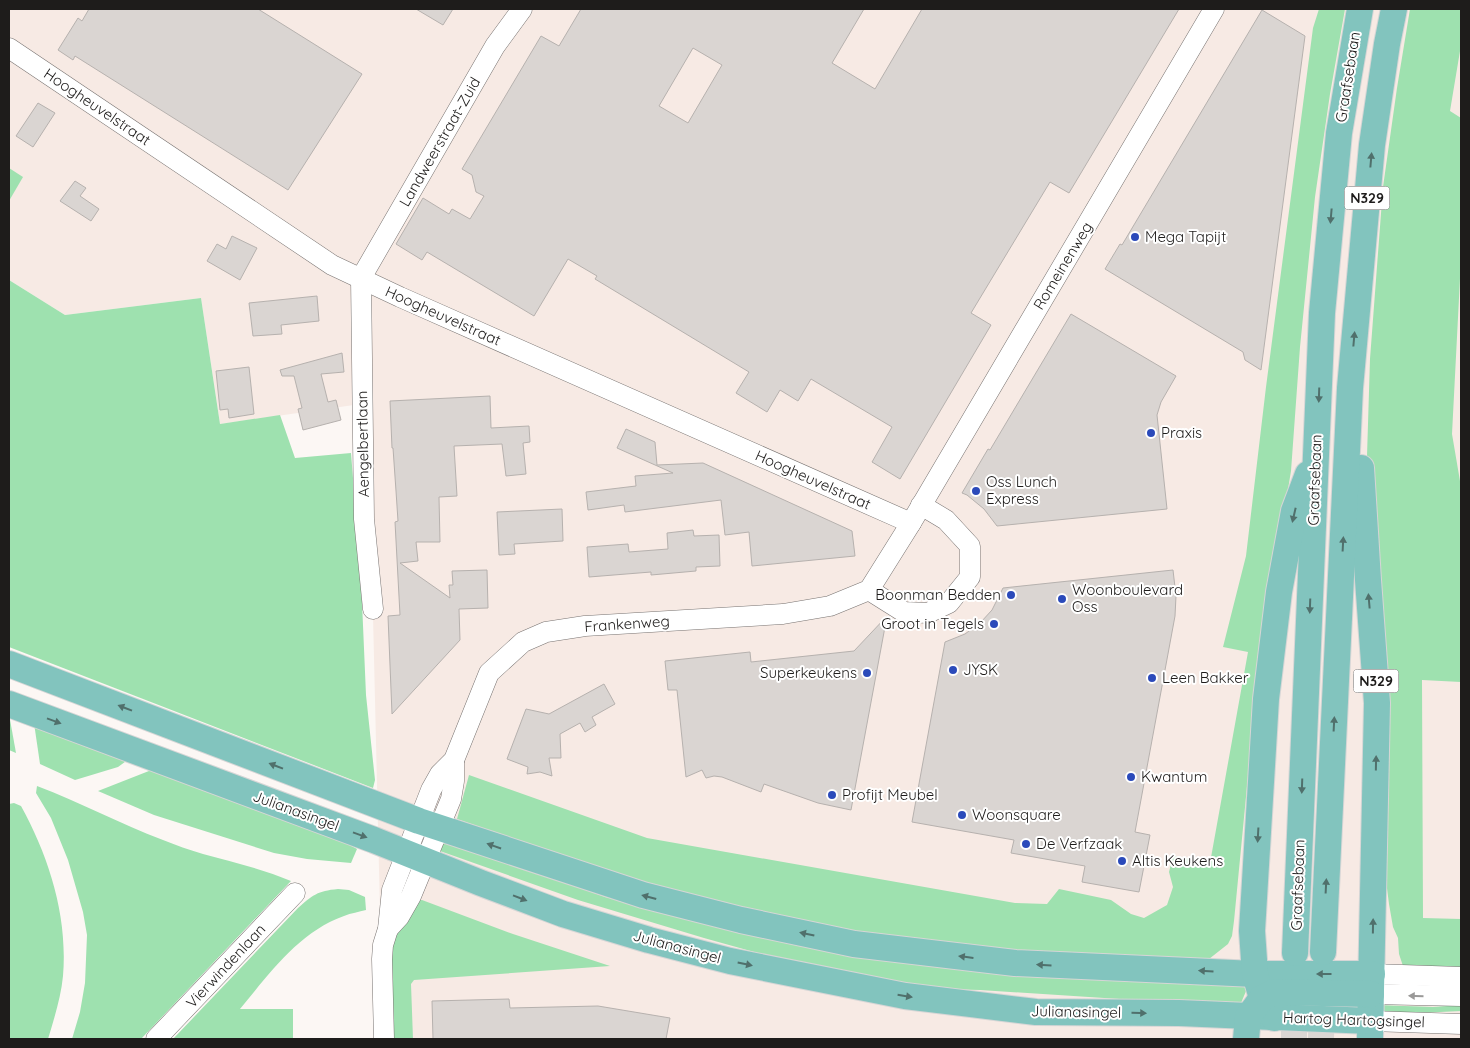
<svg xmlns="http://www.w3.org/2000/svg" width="1470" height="1048" viewBox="0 0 1470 1048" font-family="Quicksand,sans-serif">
<rect width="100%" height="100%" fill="#fcf7f4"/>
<polygon fill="#f7eae4" points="9,9 1461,9 1461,1039 383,1039 368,403 220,424 201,298 65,315 9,280"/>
<g fill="#9ee1af">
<polygon points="1319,9 1345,9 1330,94 1315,197 1300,347 1291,471 1272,586 1254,714 1234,921 1232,936 1228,944 1209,959 1106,959 885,939 678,893 567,858 457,819 469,775 647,838 1015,903 1047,904 1059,889 1111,900 1131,914 1144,918 1167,905 1173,887 1169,872 1173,856 1210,863 1248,652 1223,647 1246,556 1266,387 1313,28"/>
<polygon points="1410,9 1461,9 1461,45 1450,111 1461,118 1461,259 1452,434 1461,487 1461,682 1422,680 1423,918 1461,919 1461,970 1404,969 1399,954 1398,938 1393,927 1389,904 1381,841 1367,456 1370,359 1383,187 1397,88"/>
<polygon points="9,168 23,177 9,201"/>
<polygon points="9,280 65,315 201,298 220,424 280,415 295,458 351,453 361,579 366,695 375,780 373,788 9,647"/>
<polygon points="9,714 16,753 9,750"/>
<polygon points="34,723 129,759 118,767 75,780 40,764"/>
<polygon points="154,769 346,843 357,849 351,863 307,859 274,853 154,815 98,791"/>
<path d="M37,786c43,16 83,38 126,54 13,5 26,10 40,14 29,8 60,15 88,27l-150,158h-69l8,-27 5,-29 2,-48 -4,-23 -15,-52 -17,-42 -15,-25z"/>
<path d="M14,803l7,3c28,51 47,110 42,170 -2,21 -9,43 -15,63h-39v-235z"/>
<polygon points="445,838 605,897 723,925 1249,984 1241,1003 1135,1000 980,990 906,988 797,964 704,938 578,900 440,851"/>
<path d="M338,889l11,1 16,7 1,13c-7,2 -15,3 -22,6 -45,16 -74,57 -104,93h53v30h-120l125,-131c15,-13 19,-17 40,-19z"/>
<polygon points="422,900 513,934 610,966 414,980 411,984 413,1039 389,1039 392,945 398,931 415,901"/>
<polygon points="1376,1005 1433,1007 1461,1005 1461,1011 1377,1015"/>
</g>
<g fill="#dad5d2" stroke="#b6b1ae" fill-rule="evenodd">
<polygon points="89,9 258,9 362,74 288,190 75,56 73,60 58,50 78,18 82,21"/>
<polygon points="416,9 453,9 443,25"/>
<path d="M581,9h283l-32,54 43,26 47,-80h257l-110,184 -19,-11 -79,131 20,12 -91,154 -28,-17 20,-35 -81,-48 -13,22 -18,-11 -13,22 -31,-19 13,-21 -154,-93 2,-3 -29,-17 -34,57 -107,-64 -5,8 -26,-16 27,-46 26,16 3,-5 18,10 14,-23 -8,-4 -4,-17 -10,-6 79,-133 18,10zM693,48l29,17 -34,58 -29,-17z"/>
<polygon points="1262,10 1305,36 1261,370 1245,360 1243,352 1105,269 1120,244 1122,245"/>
<polygon points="38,103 55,113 33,147 16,136"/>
<polygon points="75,181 86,188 80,196 99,209 91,221 60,201"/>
<polygon points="232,236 257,248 240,280 207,261 217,244 226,249"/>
<polygon points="317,296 319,321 281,325 282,334 253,336 249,303"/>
<polygon points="1071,314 1176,376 1161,402 1157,415 1167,509 997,526 984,509 967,495 962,493 988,449 990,450"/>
<polygon points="342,353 344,372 321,374 328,402 336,400 341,420 303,430 298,409 302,408 294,376 282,376 280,370"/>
<polygon points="249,367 254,414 229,418 228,409 220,410 216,371"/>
<polygon points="490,396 491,428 529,426 530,442 523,443 526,474 506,476 502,444 454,446 457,496 439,497 440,542 416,542 418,561 400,563 450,598 449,585 453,585 452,571 487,570 488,608 459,609 460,640 392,714 388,616 400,615 395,522 398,521 396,491 393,448 392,448 390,401"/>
<polygon points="626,429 655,442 657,465 703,463 852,531 855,556 752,566 749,532 725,535 721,500 625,512 624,505 588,510 586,492 636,486 635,476 673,473 617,448"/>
<polygon points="562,509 563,541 514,544 515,554 499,555 497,512"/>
<polygon points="693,530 694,536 719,535 720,566 696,567 696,571 651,575 651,572 589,577 587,547 628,544 629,552 668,549 667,533"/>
<polygon points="1173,570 1176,596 1175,616 1135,832 1150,835 1139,892 1082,882 1085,866 1011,853 1014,840 912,822 945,642 965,634 981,622 992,610 1003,588"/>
<polygon points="887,616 851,810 818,803 764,784 761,792 722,777 714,776 706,778 702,770 686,777 677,690 668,690 665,661 750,652 751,662 854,651"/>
<polygon points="604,684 615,704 592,717 596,725 585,732 580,723 560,734 561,758 549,758 552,776 540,772 527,774 528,767 507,759 526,709 549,714"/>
<polygon points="509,999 510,1008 598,1006 670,1018 666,1039 433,1039 432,1001"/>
</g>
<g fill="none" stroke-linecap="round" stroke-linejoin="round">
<g stroke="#dbd6d3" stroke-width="26" stroke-dasharray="26 13" stroke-linecap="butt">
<polyline points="1294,1039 1294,997"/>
<polyline points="1321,1039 1322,998"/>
</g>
<defs>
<g id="minor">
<polyline points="9,48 332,265 400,297 911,523"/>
<polyline points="869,590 904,612 928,613 949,603 970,577 970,546 946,520 921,505"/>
<polyline points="373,609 364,519 361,278 495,46 522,9"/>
<polyline points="388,929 399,917 411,896 451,799 454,781 454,760"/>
<polyline points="1372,974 1461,977"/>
<polyline points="1371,994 1461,996"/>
<polyline points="1370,1021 1461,1024"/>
<polyline points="156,1039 295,893"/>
<polyline points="384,1039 382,959 383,945 388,929 392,890 431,790 440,774 454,760 489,673 523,642 546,632 585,626 783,614 830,606 869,590 911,523 1214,9"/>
</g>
<g id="major">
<polyline points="1361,468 1368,580 1377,703 1370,1038"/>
<polyline points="9,664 419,821 643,895 741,920 854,944 1015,963 1255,974 1372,974"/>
<polyline points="9,704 374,840 481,883 563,914 649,940 730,961 905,996 1036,1012 1179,1013 1370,1021"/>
<polyline points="1323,952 1350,388 1372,145 1387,44 1394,9"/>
<polyline points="1295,953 1322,313 1339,133 1360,9"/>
<polyline points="1274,1018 1262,998 1255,974 1252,931 1266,699 1279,592 1294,511 1308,474"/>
<polyline points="1246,1039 1248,1017 1262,998 1274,992 1371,994"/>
</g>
</defs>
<use href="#minor" stroke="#787371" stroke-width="21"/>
<use href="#major" stroke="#d6d6d6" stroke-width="28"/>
<use href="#minor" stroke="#fff" stroke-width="20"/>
<use href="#major" stroke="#82c4be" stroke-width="26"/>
</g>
<defs><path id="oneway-solid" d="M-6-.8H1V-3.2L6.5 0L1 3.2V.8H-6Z" transform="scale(1.25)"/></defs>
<g fill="#50706c">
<use href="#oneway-solid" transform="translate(1371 160) rotate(-85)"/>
<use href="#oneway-solid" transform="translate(1331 216) rotate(95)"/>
<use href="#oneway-solid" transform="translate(1354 339) rotate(-85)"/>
<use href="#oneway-solid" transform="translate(1319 395) rotate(92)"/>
<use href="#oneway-solid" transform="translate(1294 515) rotate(103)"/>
<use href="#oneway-solid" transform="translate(1343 544) rotate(-87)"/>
<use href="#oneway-solid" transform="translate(1369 601) rotate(-95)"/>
<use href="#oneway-solid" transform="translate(1310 606) rotate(92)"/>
<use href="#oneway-solid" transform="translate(125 708) rotate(-159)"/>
<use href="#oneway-solid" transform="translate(54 721) rotate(20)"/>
<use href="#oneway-solid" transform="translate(1334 724) rotate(-87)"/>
<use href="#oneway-solid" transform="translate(1376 763) rotate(-89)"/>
<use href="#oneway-solid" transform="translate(276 766) rotate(-159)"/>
<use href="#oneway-solid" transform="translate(1302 786) rotate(92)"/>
<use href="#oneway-solid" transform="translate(360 835) rotate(20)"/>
<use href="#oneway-solid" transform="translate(1258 835) rotate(93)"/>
<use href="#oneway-solid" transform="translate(494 846) rotate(-161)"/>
<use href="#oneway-solid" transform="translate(1326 886) rotate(-87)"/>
<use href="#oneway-solid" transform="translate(649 897) rotate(-165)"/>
<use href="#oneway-solid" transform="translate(520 898) rotate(21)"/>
<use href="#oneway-solid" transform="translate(1373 926) rotate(-89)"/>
<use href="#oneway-solid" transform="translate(807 934) rotate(-168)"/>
<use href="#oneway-solid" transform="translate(966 957) rotate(-173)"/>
<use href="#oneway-solid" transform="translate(745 964) rotate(12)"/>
<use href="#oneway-solid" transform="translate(1044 965) rotate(-177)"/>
<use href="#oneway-solid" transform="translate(1206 971) rotate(-177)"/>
<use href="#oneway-solid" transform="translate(1324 974) rotate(180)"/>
<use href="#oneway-solid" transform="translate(905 996) rotate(9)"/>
<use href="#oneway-solid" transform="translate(1139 1013) rotate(1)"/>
</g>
<use fill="#9a9998" href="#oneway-solid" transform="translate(1416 996) rotate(-179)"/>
<g fill="#2b4aba" stroke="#fff" stroke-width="2">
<circle cx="1135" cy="237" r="5"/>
<circle cx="1151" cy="433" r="5"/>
<circle cx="976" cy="491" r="5"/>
<circle cx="1011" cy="595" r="5"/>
<circle cx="1062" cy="599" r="5"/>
<circle cx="994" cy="624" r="5"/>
<circle cx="953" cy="670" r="5"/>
<circle cx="867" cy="673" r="5"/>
<circle cx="1152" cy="678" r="5"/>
<circle cx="1131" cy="777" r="5"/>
<circle cx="832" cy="795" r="5"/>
<circle cx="962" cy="815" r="5"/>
<circle cx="1026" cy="844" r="5"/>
<circle cx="1122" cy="861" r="5"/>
</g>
<g text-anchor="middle" stroke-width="4" stroke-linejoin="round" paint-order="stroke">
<g fill="#fff" stroke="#62605f" stroke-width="1">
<rect x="1344.5" y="186.5" width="45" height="23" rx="4"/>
<rect x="1353.5" y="669.5" width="45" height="23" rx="4"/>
</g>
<g font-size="14" font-weight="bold" fill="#1e1c1b">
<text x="1367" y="203">N329</text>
<text x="1376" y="686">N329</text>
</g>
<g font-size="15" fill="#1e1c1b" stroke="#fff">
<text transform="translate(1348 77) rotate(-81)" y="5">Graafsebaan</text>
<text transform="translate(97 107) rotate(34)" y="5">Hoogheuvelstraat</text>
<text transform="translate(440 142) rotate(-60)" y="5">Landweerstraat-Zuid</text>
<text transform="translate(1063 266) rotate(-59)" y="5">Romeinenweg</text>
<text transform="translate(443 316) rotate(24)" y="5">Hoogheuvelstraat</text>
<text transform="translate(363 444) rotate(-91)" y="5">Aengelbertlaan</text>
<text transform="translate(813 480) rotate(24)" y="5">Hoogheuvelstraat</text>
<text transform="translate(1315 480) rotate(-88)" y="5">Graafsebaan</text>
<text transform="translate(627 624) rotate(-4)" y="5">Frankenweg</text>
<text transform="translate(296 811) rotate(20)" y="5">Julianasingel</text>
<text transform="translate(1298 885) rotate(-88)" y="5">Graafsebaan</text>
<text transform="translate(677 947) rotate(15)" y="5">Julianasingel</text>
<text transform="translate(226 966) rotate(-47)" y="5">Vierwindenlaan</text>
<text transform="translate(1076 1012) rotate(1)" y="5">Julianasingel</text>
<text transform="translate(1354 1020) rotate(2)" y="5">Hartog Hartogsingel</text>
</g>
<g font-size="15" fill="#1e1c1b" stroke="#fff" text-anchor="start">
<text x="1145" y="242">Mega Tapijt</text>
<text x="1161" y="438">Praxis</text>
<text x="986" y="487">Oss Lunch<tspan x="986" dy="17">Express</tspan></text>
<text x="1072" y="595">Woonboulevard<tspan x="1072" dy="17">Oss</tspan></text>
<text x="1001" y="600" text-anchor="end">Boonman Bedden</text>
<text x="984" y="629" text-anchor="end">Groot in Tegels</text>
<text x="963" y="675">JYSK</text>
<text x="857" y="678" text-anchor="end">Superkeukens</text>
<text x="1162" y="683">Leen Bakker</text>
<text x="1141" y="782">Kwantum</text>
<text x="842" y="800">Profijt Meubel</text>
<text x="972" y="820">Woonsquare</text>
<text x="1036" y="849">De Verfzaak</text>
<text x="1132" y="866">Altis Keukens</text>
</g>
</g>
<rect width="1470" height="1048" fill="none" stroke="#1e1c1b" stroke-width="20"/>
</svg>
